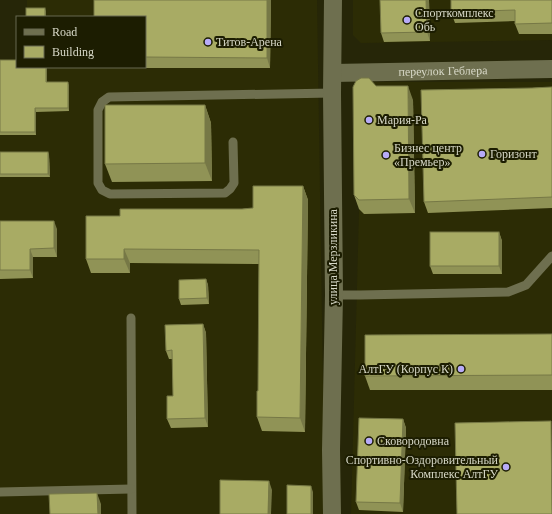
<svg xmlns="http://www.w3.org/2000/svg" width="552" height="514" viewBox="0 0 552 514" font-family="'Times New Roman',serif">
<rect width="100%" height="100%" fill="#262608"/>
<g fill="#2c2c05">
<polygon points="27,0 317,0 325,514 0,514 0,63 17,67 145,67 145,17 27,17"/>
<polygon points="353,0 552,0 552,40 361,43 353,35"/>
<polygon points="374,82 552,82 552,514 351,514 362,98"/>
</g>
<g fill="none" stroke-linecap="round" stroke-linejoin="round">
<g stroke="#6e6f4f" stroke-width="9">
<polyline points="233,142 234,183 230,189 225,193 110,194 102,190 98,183 98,110 102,102 109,97 332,93"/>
<polyline points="334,295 360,295 508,292 526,285 552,256"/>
<polyline points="131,318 132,514"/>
<polyline points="0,492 131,489"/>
</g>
<g stroke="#6e6f4f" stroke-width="18">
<path id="s1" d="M333,73l219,-4"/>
<polyline points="332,514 331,450 334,295 332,93 333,0"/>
</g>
</g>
<g fill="#909356">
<polygon points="271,0 270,68 98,68 98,67 145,67 145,17"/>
<polygon points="429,0 430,41 384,42 381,33"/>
<polygon points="552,0 552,34 519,34 515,24 515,21 455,23 451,12"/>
<polygon points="0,60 17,67 47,67 47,82 69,85 69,111 36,112 36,135 0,135"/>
<polygon points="376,86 413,100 415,213 364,214 359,209 354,195"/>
<polygon points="552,87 552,208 428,213 424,202 532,88"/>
<polygon points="205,105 211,123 212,181 112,182 105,164"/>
<polygon points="0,152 48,152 49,155 50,177 0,177"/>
<polygon points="303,186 308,200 305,432 262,431 257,417 258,391 259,264 130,263 130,273 91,273 86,259 120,216 242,209 253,208"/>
<polygon points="0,221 57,229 57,257 33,257 33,278 0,279"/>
<polygon points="499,232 502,241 502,274 433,274 430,266"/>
<polygon points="206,279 208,285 209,304 181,305 179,299"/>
<polygon points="203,324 206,333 208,427 171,428 167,419 173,396 173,359 169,359 166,351"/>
<polygon points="552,334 552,390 370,390 365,376"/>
<polygon points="403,419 406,428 403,512 359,510 356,502"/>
</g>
<g fill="#767846">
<polygon points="267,0 271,0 270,68 267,58"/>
<polygon points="426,0 429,0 430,41 427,32"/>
<polygon points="45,8 46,11 46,17 45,17"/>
<polygon points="46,67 47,67 47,85 46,82"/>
<polygon points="68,82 69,85 69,111 68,108"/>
<polygon points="408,86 413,100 415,213 409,199"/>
<polygon points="205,105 211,123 212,181 205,163"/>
<polygon points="35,108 36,112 36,135 35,132"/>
<polygon points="48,152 49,155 50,177 48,174"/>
<polygon points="303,186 308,200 305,432 300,418"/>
<polygon points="54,221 57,229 57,257 54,248"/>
<polygon points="499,232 502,241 502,274 499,266"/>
<polygon points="30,249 33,257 33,278 30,270"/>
<polygon points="124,249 130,263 130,273 124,259"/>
<polygon points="206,279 208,285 209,304 207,298"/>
<polygon points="203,324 206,333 208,427 205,418"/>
<polygon points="403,419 406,428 403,512 400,503"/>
<polygon points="269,481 272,490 271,514 268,514"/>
<polygon points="311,486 313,492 313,514 311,514"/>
<polygon points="97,493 101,504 101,514 98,514"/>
</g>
<g fill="#a8ab64" stroke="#767846">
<polygon points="94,0 267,0 267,58 145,57 145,17 94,17"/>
<polygon points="380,0 426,0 427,32 381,33"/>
<polygon points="451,0 552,0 552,23 515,24 515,10 451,12"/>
<rect x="26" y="8" width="19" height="9"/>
<polygon points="0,60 17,60 17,67 46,67 46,82 68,82 68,108 35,108 35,132 0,132"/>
<polygon points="361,78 369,78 376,86 408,86 409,199 359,200 354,195 353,87 356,81"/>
<polygon points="552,87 552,197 424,202 421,90 532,88"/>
<polygon points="105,105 205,105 205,163 105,164"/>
<rect x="0" y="152" width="48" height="22"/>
<polygon points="253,186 303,186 300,418 257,417 257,391 258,391 259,250 124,249 124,259 86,259 86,216 120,216 120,209 242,209 253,208"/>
<polygon points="0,221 54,221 54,248 30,249 30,270 0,270"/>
<rect x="430" y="232" width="69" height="34"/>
<polygon points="206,279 207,298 179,299 179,280"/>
<polygon points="203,324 205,418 167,419 167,396 173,396 172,350 166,351 165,325"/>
<polygon points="552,334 552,375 365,376 365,335"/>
<polygon points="359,418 403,419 400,503 356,502"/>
<polygon points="551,421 552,514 457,514 455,423"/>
<polygon points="220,480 269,481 268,514 220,514"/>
<polygon points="287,485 311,486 311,514 287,514"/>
<polygon points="97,493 98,514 50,514 49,494"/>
</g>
<g fill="#b7abf8" stroke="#1c1d01" stroke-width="1.5">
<circle cx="407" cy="20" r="4"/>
<circle cx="208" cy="42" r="4"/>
<circle cx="369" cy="120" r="4"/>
<circle cx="482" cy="154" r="4"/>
<circle cx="386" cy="155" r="4"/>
<circle cx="461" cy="369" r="4"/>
<circle cx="369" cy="441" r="4"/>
<circle cx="506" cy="467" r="4"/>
</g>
<g text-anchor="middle" stroke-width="4" stroke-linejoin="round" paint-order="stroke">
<g font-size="12" fill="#d7d8c7" stroke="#1c1d01" text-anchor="start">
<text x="415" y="17">Спорткомплекс<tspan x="415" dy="14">Обь</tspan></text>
<text x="216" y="46">Титов-Арена</text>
<text x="377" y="124">Мария-Ра</text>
<text x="394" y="152">Бизнес центр<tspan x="394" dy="14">«Премьер»</tspan></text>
<text x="490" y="158">Горизонт</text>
<text x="453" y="373" text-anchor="end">АлтГУ (Корпус К)</text>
<text x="377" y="445">Сковородовна</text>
<text x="498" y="464" text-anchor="end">Спортивно-Оздоровительный<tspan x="498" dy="14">Комплекс АлтГУ</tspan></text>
</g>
<g font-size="12" fill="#d7d8c7" stroke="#1c1d01">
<text dy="4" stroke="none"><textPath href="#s1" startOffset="110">переулок Геблера</textPath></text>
<text transform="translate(333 257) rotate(-90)" y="4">улица Мерзликина</text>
</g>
</g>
<rect x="16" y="16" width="130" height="52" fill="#1c1d01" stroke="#676850"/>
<rect x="24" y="29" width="20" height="6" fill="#6e6f4f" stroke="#676850"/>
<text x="52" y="36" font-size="12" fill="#d7d8c7">Road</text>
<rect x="24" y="46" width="20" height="12" fill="#a8ab64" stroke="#676850"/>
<text x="52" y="56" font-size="12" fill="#d7d8c7">Building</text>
</svg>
